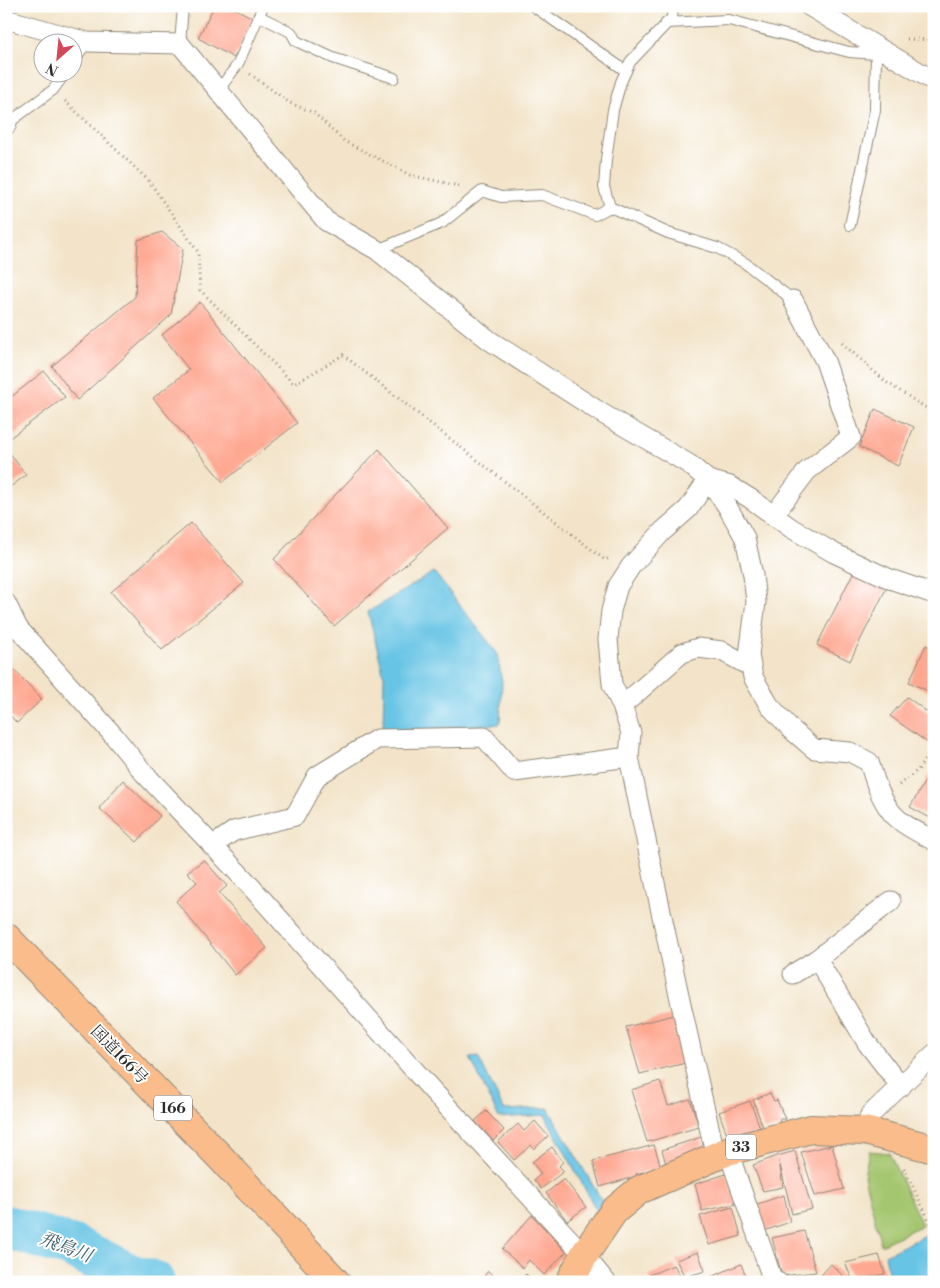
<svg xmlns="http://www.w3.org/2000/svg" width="940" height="1288" viewBox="0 0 940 1288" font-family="'Libre Bodoni','Noto Serif JP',serif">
<rect width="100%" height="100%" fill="#fff"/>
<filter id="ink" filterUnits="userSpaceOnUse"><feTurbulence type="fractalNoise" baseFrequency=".02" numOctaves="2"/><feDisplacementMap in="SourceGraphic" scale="10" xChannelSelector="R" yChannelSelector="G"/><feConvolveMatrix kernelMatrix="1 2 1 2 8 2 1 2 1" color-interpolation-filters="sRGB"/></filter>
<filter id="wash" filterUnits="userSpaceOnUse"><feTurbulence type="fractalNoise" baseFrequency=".0096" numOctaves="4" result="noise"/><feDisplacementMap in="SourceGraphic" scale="20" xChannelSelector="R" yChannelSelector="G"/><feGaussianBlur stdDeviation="1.12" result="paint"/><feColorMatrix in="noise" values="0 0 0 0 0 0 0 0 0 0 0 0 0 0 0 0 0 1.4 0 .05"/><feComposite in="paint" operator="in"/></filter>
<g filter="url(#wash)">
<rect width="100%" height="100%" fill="#f3e4c9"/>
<polygon fill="#a5c66f" stroke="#68784d" points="869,1151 889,1153 922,1225 881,1245 864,1176"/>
<g fill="#67c4e5" stroke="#497888">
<polygon points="434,572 497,653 502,681 500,724 383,732 384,676 368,612"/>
<polygon points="478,1057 504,1110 548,1108 606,1208 599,1215 545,1115 499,1118 470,1058"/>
<polygon points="928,1234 934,1246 934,1282 890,1282 885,1255"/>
</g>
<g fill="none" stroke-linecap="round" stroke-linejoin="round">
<polyline stroke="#67c4e5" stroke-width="44" points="6,1227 71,1246 129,1275 153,1282"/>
</g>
<g id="blocks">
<g fill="#fea892">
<polygon points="214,6 230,6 255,19 234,58 198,38"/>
<polygon points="162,232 183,249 171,315 77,400 52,366 135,297 138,240"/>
<polygon points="200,302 297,423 223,482 153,398 189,370 162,335"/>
<polygon points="44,371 65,397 7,440 6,401"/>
<polygon points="875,409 914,427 898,466 859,447"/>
<polygon points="6,448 26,475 6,490"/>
<polygon points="379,449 448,528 334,626 274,559"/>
<polygon points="191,523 244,583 162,650 111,592"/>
<polygon points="855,569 888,585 850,661 817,645"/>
<polygon points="926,645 934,649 934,694 909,682"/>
<polygon points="6,661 42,699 17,723 6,711"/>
<polygon points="907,697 934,717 934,736 928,743 890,716"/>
<polygon points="931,771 934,772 934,820 910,807"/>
<polygon points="123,780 160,816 137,842 99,808"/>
<polygon points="204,860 227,886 219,893 267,948 235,975 176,901 197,882 187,872"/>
<polygon points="678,1014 690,1062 640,1074 626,1027"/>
<polygon points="660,1081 668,1106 690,1099 699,1127 647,1142 631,1090"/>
<polygon points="770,1093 774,1101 777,1100 785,1119 779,1119 782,1127 764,1130 753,1100"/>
<polygon points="750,1101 762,1133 730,1143 719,1112"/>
<polygon points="486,1111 504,1130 493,1141 475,1121"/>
<polygon points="535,1121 548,1136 534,1149 531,1145 514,1160 498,1142 518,1124 524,1131"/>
<polygon points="701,1137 706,1151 666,1164 662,1150"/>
<polygon points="654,1145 661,1167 636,1174 637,1176 600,1187 593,1161"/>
<polygon points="832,1145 844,1189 815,1196 801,1152"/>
<polygon points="552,1147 563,1162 559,1166 564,1171 541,1189 534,1180 541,1174 532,1162"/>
<polygon points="795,1151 812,1209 792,1214 779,1161 783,1187 763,1191 753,1165 777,1156"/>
<polygon points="726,1174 736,1204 702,1211 695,1184"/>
<polygon points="564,1179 586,1207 567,1221 546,1193"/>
<polygon points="784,1195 790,1222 761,1232 752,1206"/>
<polygon points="733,1207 741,1236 709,1245 700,1216"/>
<polygon points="532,1215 566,1252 544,1275 529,1260 523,1268 502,1249"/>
<polygon points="804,1231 816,1272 782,1276 772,1238"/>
<polygon points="698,1252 705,1271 685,1277 676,1260"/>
<polygon points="879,1255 885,1274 853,1281 845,1263"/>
<polygon points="741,1264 748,1282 713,1282 711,1277"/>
<polygon points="831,1264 849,1282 815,1282"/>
<polygon points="674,1265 682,1279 677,1282 652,1282 649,1275"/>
<polygon points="488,1271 500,1282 480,1282"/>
<polygon points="526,1274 535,1282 508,1282 510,1279 515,1282 518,1277 522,1279"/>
</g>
</g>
</g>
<g filter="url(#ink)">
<use href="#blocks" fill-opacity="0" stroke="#8f887a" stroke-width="1"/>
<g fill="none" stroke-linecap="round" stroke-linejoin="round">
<defs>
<g id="service">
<polyline points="533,6 626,71"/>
<polyline points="673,6 672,18 630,62 621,82 613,110 606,160 604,187 610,207 668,233 717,248 745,263 793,300"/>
<polyline points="259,16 291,32 296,41 333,58 394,78"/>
<polyline points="666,23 729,20 849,52 876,54 880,49"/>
<polyline points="180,44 183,6"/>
<polyline points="72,63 87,42"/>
<polyline points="218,91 238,64 263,6"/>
<polyline points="7,124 53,90 66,72"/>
<polyline points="850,225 875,110 876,54"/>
<polyline points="377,250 442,223 482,191 501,197 542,195 595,215 610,207"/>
</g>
<g id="minor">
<polyline points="809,6 934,81"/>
<polyline points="6,22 13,21 87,42 180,44 326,221 377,250 489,340 603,414 689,464 708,480 730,486 751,499 791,528 834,553 890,579 934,594"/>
<polyline points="6,125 7,124"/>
<polyline points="773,516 807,471 851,437 825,361 793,300"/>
<polyline points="6,603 18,628 114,736 143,772 245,880 432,1090 584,1255 606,1282"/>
<polyline points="622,706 682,653 698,648 722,651 751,667"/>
<polyline points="212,846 234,831 295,816 317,776 377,739 484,737 514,772 629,757"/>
<polyline points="817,959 867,1043 901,1087"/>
<polyline points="793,974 817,959 891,901"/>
<polyline points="865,1131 870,1115 934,1054"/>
<polyline points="728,1151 773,1281 778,1282"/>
<path d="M716,1156c-32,-132 -60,-266 -87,-399l2,-24 -9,-27 -10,-22 -4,-45 3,-28 7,-25 13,-20 32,-35 25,-22 20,-29 19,26 18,32 8,37 3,27 -7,53 4,22 16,28 23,25 22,19 36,3 19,10c5,16 10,33 20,47 10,15 30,23 45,32"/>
</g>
<polyline id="primary" points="570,1282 584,1255 614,1211 639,1190 728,1151 811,1129 865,1131 934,1149"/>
<polyline id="trunk" points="6,937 221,1158 336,1282"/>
</defs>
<use href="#service" stroke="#8f887a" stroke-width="12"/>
<use href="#minor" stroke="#8f887a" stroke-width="21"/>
<use href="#primary" stroke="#8f887a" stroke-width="30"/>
<use href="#trunk" stroke="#8f887a" stroke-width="30"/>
<g stroke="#8f887a" stroke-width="3" stroke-dasharray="1 4" stroke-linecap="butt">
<polyline points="907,39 934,40"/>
<polyline points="250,74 290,103 314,113 344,141 410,175 459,186"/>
<polyline points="65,101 149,181 198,252 200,290 294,384 343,355 605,560 610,558"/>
<polyline points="842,343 886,382 934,413"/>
<polyline points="899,785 918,770 934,745"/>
<polyline points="904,1168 934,1231"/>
</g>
<use href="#service" stroke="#fff" stroke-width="10"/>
<use href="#minor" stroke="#fff" stroke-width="19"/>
<use href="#primary" stroke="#fabc8b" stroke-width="28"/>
<use href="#trunk" stroke="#fabc8b" stroke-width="28"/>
</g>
</g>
<g text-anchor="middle" stroke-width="4" stroke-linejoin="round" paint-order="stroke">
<g fill="#fff" stroke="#6b6b6b" stroke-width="1">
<rect x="154" y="1095.5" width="38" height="25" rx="4"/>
<rect x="726" y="1134.5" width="30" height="25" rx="4"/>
</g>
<g font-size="15" font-weight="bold" fill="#2b2b2b">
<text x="173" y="1113">166</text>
<text x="741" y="1152">33</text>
</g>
<g font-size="16" fill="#2b2b2b" stroke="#fff">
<text transform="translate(120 1054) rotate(46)" y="6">国道166号</text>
</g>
<g font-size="18" font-style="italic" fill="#40616c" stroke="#fff">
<text transform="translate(66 1247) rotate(21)" y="6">飛鳥川</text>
</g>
</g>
<rect width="940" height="1288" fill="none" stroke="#fff" stroke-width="25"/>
<g transform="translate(58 58) rotate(207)"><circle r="24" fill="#ffffff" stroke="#aaaaaa"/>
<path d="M0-4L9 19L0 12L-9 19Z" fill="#d1495b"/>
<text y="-8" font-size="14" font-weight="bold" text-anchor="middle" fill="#2b2b2b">N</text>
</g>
</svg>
